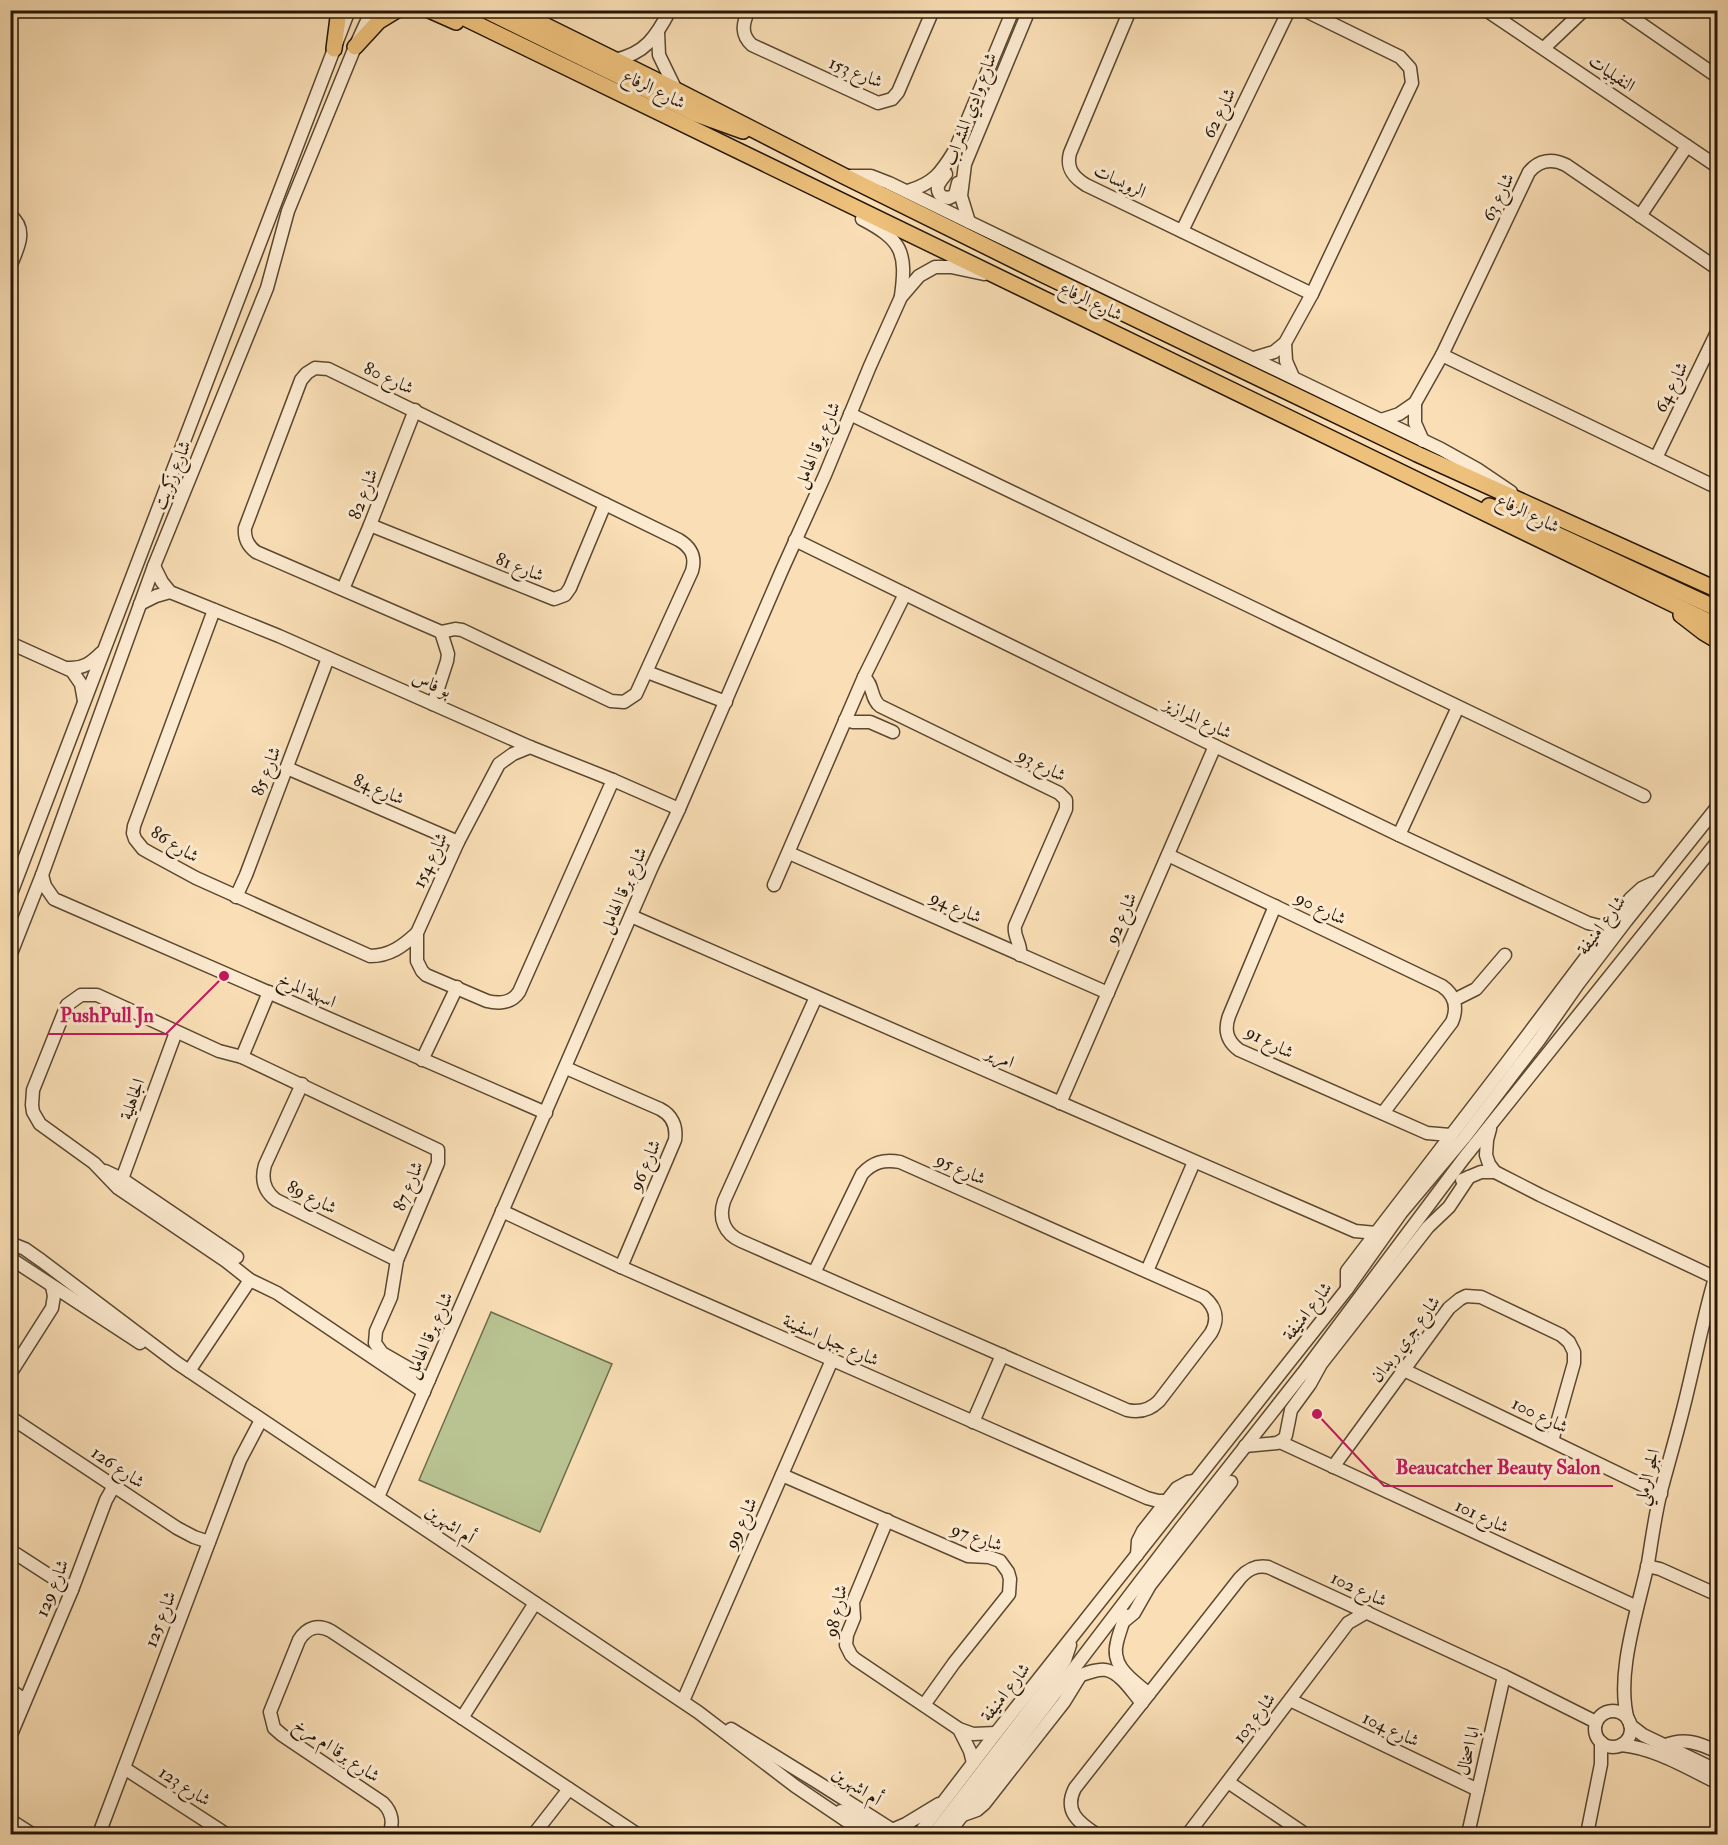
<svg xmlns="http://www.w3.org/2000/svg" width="1728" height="1845" viewBox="0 0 1728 1845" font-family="'IM FELL Double Pica',Amiri,serif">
<rect width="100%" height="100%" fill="#fadfb6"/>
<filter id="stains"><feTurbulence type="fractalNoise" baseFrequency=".00333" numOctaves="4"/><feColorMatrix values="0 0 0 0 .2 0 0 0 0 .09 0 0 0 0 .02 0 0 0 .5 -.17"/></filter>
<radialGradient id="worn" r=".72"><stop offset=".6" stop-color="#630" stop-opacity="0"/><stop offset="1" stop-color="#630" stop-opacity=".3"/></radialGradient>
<polygon fill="#b9c392" stroke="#6e6c4c" stroke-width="1.5" points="491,1312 612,1364 540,1532 419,1480"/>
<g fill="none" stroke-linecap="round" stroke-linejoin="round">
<defs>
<g id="minor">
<path d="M749,10c-7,14 -8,25 3,35l126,58 14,-4 6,-7 35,-82"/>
<path d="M1130,10l-60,143c-4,15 3,24 16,32l226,109"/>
<polyline points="1486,10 1718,167"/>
<polyline points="1621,10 1718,77"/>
<polyline points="658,32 659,55 676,90"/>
<polyline points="1544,48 1584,10"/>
<path d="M614,60c31,-6 42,-23 56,-50"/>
<path d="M946,174c-6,8 -13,14 -4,23l7,1 6,-3 3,-12"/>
<polyline points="844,176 871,176 889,183 969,222 1441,449 1477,469 1511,492"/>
<path d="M908,191c26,-8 33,-18 47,-41l58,-140"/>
<path d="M10,215c19,15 7,34 0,52"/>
<polyline points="1640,216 1687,146"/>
<path d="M862,219c40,21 45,33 39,77"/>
<polyline points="969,222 961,196 965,164 1029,10"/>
<polyline points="1182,231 1289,10"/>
<polyline points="1285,343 1286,361 1293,377"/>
<polyline points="1442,355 1718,488"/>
<polyline points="1254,358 1274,352 1285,343 1312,294 1412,83 1410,68 1400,57 1304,10"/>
<path d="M315,368l13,1 351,171c13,8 17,17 13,31l-56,123 -12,8 -13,-1 -149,-71 -7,-1 -14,3 -185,-80c-8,-6 -12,-13 -11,-24l56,-148 6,-7z"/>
<polyline points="1415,403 1415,423 1423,441"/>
<polyline points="850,414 1644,796"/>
<path d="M1381,420l18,-6 16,-11 27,-48 87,-183c10,-12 23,-14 37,-7l152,104"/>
<polyline points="1656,458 1718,330"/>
<polyline points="370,525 554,599 565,595 570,588 605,504"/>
<polyline points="795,540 1215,746 1399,835 1588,923 1599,926 1612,924"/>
<polyline points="154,566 162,582 170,592 279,636 530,747 613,780 679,809"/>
<polyline points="343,589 370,525 415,410"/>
<polyline points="140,604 156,596 170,592"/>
<path d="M214,610l-80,216 -1,7 2,6 8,10 7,4 46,25 174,78c20,0 33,-10 47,-23"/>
<polyline points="10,643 72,671 81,684 84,701"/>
<path d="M68,668c15,1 23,-5 33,-15"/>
<polyline points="647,672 726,702"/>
<path d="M864,677c10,8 6,21 16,29l179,87 7,7v9l-51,117c-2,11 7,18 5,29"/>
<polyline points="433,704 447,661 448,654 441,632"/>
<polyline points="845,720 853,722 870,722 893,732"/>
<path d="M530,747l-17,7 -14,10 -41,78 -41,91v28l5,10 4,4 61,26c12,3 25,2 32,-9l94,-212"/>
<polyline points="287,768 458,842"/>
<polyline points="1399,835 1458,707"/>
<polyline points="789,853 1108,993"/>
<path d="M1168,855l274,131c13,9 16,22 10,36l-69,91"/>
<polyline points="42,875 45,886 54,899 546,1113"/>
<polyline points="774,885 864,677 905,594"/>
<polyline points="10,896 349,10"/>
<polyline points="236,897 246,875 328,658"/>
<path d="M1275,906l-46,110c-5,14 -2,25 10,34l188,83 23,2"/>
<polyline points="631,916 1355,1231 1376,1233"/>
<polyline points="10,956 42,875 154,566 267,288 288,211 355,47 372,10"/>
<polyline points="269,992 242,1057 219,1051 97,995 81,995 67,1005 33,1090 32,1105 33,1112 40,1124 94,1163 118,1188 226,1261 250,1280 277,1293 424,1392"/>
<polyline points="1454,1000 1476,989 1505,955"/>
<polyline points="242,1057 438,1150 438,1163 397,1260 391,1297 376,1331 375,1343 382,1353 429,1380"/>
<polyline points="422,1060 457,987"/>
<path d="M566,1068l94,41c12,6 17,17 15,31l-54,127"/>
<path d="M302,1084l-37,81c-4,14 -1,26 11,35l121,60"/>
<polyline points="1060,1103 1215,746"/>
<polyline points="1490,1129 1487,1140 1486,1155 1489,1164 1495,1172 1540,1195 1718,1279"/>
<polyline points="105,1171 122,1179 237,1257"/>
<polyline points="122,1179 176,1032"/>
<polyline points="1462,1180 1481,1172 1495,1172"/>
<polyline points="502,1211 621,1267 1147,1498 1158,1501 1167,1501"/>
<polyline points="10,1243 25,1249 42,1261 177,1363 698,1712 795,1786 866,1834"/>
<polyline points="10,1258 140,1343"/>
<polyline points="1147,1271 1194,1162"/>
<path d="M814,1273l48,-99c11,-12 22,-15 38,-12l304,135c12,10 15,22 7,36l-52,68c-9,9 -19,12 -32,9 -129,-56 -257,-113 -386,-169 -16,-7 -23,-22 -17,-40l92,-204"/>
<polyline points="1347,1289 1347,1271 1363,1250 1505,1065 1630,899 1642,888 1653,883"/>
<polyline points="1404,1370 1661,1494"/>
<polyline points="189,1371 250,1280"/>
<polyline points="10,1374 52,1308 54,1296 52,1286"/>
<polyline points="10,1417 177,1528 194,1537 209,1542"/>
<polyline points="973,1422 1002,1355"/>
<polyline points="1280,1442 1637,1607"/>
<polyline points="1245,1446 1277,1443 1284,1439 1286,1435 1291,1410 1310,1384 1321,1364 1428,1227 1449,1207 1469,1177"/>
<polyline points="1333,1467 1449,1308 1460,1299 1466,1296 1481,1297 1561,1335 1569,1342 1574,1352 1574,1363 1552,1441"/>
<polyline points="782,1475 968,1556 989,1557 1000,1561 1008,1572 1010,1579 1009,1594 954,1663 924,1705"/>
<polyline points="378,1497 651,869 679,809 782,570 825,475 870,366 901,297 919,276 935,267 951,267 984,274"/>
<polyline points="887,1520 853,1602 854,1618 847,1635 846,1645 851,1655 855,1659 959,1729 973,1734 996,1733"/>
<polyline points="10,1550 72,1590"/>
<polyline points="1137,1555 1138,1541 1143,1531 1177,1488 1188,1482 1194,1481"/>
<polyline points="1647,1566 1660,1569 1718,1595"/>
<path d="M1125,1615c-2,9 -6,18 -8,27 -7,25 16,38 32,52"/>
<polyline points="1123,1622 1134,1613 1150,1585 1231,1482"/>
<path d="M1073,1678c9,-3 24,-10 33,-8 15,3 26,22 36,33"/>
<polyline points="10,1690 25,1700"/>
<polyline points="1290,1700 1478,1790"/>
<polyline points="683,1701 832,1360"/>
<circle cx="1613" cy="1729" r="18"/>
<polyline points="462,1718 535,1603"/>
<path d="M1628,1720c-13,-45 10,-110 20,-157 4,-24 7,-48 13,-72 9,-34 19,-67 27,-102 9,-37 16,-74 27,-111"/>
<polyline points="1630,1725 1643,1735 1718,1771"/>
<polyline points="731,1729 817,1782 899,1834"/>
<polyline points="959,1729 970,1751 973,1763"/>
<polyline points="10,1737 72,1590 106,1500 114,1486"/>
<path d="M1621,1745c34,3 66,23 97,38"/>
<path d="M1664,1746c20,-9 35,-3 54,6"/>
<polyline points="124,1768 226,1834"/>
<polyline points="1228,1782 1305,1834"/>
<polyline points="841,1811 852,1815 882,1834"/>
<polyline points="963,1815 977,1810 984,1804 1064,1702 1080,1676"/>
<polyline points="10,1820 32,1834"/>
<polyline points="892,1830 906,1824 939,1804"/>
<polyline points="99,1834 240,1460 261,1420"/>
<path d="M389,1834c5,-11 3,-22 -6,-31l-101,-68 -8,-7 -4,-16 29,-72c8,-13 19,-16 32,-9l306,203"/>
<polyline points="534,1834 569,1789"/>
<polyline points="919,1834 996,1733 1347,1289 1401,1213 1464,1138 1539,1040 1578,984 1626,921 1718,806"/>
<polyline points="934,1834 1053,1679 1065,1660 1070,1645"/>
<polyline points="948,1834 1181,1528 1303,1373 1464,1158 1718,841"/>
<path d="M1096,1834c-17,-11 -33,-23 -21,-46l165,-210c8,-9 16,-13 28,-11l236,109 92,46"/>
<polyline points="1188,1834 1348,1623 1367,1612"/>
<polyline points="1468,1834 1504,1676"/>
<polyline points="1587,1834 1601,1764 1601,1742"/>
</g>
<g id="major">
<polyline points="429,10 456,22"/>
<polyline points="448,10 1718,626"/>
<polyline points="485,10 696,114 743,131"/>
<polyline points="514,10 676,90 844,176 1042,274 1417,454 1718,590"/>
<polyline points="355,47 379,21 397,10"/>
<polyline points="334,49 339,10"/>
<polyline points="1489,506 1530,522 1718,609"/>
<polyline points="1681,615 1703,632 1718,641"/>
</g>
</defs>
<use href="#minor" stroke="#5a4831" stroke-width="15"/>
<use href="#major" stroke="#241605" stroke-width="18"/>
<use href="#minor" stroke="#fcead0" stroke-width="12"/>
<use href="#major" stroke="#edc07b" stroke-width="15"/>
</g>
<g text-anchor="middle" stroke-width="6" stroke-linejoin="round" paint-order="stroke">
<g font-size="18" fill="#241605" stroke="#fcead0">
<text transform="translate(856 72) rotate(22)" y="6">شارع 153</text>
<text transform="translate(1612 73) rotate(34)" y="6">النفيليات</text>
<text transform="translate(654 89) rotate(26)" y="6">شارع الرفاع</text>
<text transform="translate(970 109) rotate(-69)" y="6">شارع وادي المشراب</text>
<text transform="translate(1219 113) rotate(-64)" y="6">شارع 62</text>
<text transform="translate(1120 181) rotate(26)" y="6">الرويسات</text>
<text transform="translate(1498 197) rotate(-64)" y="6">شارع 63</text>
<text transform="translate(1091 301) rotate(26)" y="6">شارع الرفاع</text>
<text transform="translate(389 378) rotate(25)" y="6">شارع 80</text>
<text transform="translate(1671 387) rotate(-64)" y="6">شارع 64</text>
<text transform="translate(817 445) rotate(-67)" y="6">شارع برقا الهامل</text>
<text transform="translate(172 475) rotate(-68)" y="6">شارع زكريت</text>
<text transform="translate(363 494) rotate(-69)" y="6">شارع 82</text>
<text transform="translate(1528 513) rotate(26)" y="6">شارع الرفاع</text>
<text transform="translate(520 567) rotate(22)" y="6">شارع 81</text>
<text transform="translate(432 684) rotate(24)" y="6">بو فاس</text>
<text transform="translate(1198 718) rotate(26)" y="6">شارع المرازيز</text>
<text transform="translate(1042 765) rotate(27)" y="6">شارع 93</text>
<text transform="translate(266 771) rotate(-68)" y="6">شارع 85</text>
<text transform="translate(379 789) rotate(23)" y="6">شارع 84</text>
<text transform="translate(175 844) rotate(32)" y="6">شارع 86</text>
<text transform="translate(430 860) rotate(-65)" y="6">شارع 154</text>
<text transform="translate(623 890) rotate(-66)" y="6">شارع برقا الهامل</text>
<text transform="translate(956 907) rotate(24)" y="6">شارع 94</text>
<text transform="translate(1321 908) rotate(26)" y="6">شارع 90</text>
<text transform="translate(1121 918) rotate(-67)" y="6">شارع 92</text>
<text transform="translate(1601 925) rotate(-53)" y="6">شارع امنيفة</text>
<text transform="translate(307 990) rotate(24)" y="6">اسهلة المرخ</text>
<text transform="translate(1270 1042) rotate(27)" y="6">شارع 91</text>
<text transform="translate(1000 1057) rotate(24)" y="6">امرير</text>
<text transform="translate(132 1099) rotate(-70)" y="6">الجاهلية</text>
<text transform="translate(645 1165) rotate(-67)" y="6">شارع 96</text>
<text transform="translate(961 1169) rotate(24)" y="6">شارع 95</text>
<text transform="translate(408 1186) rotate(-68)" y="6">شارع 87</text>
<text transform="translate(312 1197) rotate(27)" y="6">شارع 89</text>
<text transform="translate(1307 1311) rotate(-52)" y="6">شارع امنيفة</text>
<text transform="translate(429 1335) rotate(-66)" y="6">شارع برقا الهامل</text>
<text transform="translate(1405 1339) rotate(-53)" y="6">شارع جري ربدان</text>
<text transform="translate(831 1340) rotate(24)" y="6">شارع جبل اسفينة</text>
<text transform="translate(1540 1415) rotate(26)" y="6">شارع 100</text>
<text transform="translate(118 1467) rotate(34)" y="6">شارع 126</text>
<text transform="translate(1647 1477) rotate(-76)" y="6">الجو الرملي</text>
<text transform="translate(1482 1516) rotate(25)" y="6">شارع 101</text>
<text transform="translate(741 1523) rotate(-66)" y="6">شارع 99</text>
<text transform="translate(450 1524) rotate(34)" y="6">أم اشهرين</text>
<text transform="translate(977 1537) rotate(19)" y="6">شارع 97</text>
<text transform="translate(52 1588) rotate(-68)" y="6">شارع 129</text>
<text transform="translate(1359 1589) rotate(25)" y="6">شارع 102</text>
<text transform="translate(836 1611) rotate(-79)" y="6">شارع 98</text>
<text transform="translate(160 1619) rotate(-69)" y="6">شارع 125</text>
<text transform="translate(1005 1692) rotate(-52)" y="6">شارع امنيفة</text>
<text transform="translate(1254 1718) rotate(-53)" y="6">شارع 103</text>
<text transform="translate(1391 1729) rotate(25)" y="6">شارع 104</text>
<text transform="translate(337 1750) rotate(34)" y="6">شارع برقا ام مرخ</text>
<text transform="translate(1468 1751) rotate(-77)" y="6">ابا اصخال</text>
<text transform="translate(185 1786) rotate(33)" y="6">شارع 123</text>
<text transform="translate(857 1786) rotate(33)" y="6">أم اشهرين</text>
</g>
</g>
<path fill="none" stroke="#c2185b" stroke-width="2" d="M224 976L166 1034H48M1317 1414L1384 1486H1613"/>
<g fill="#c2185b" stroke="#fcead0" stroke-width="2">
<circle cx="224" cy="976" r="6"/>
<circle cx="1317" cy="1414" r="6"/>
</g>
<g font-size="20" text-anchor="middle" font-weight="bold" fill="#c2185b" stroke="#fcead0" stroke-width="6" stroke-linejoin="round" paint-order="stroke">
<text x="107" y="1022">PushPull Jn</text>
<text x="1498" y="1474">Beaucatcher Beauty Salon</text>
</g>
<rect width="1728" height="1845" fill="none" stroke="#fadfb6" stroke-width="36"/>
<rect x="12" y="12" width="1704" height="1821" fill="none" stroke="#241605" stroke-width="3"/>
<rect x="18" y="18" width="1692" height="1809" fill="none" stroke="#241605" stroke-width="1.5"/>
<rect width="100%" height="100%" filter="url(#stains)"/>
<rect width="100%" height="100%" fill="url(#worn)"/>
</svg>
